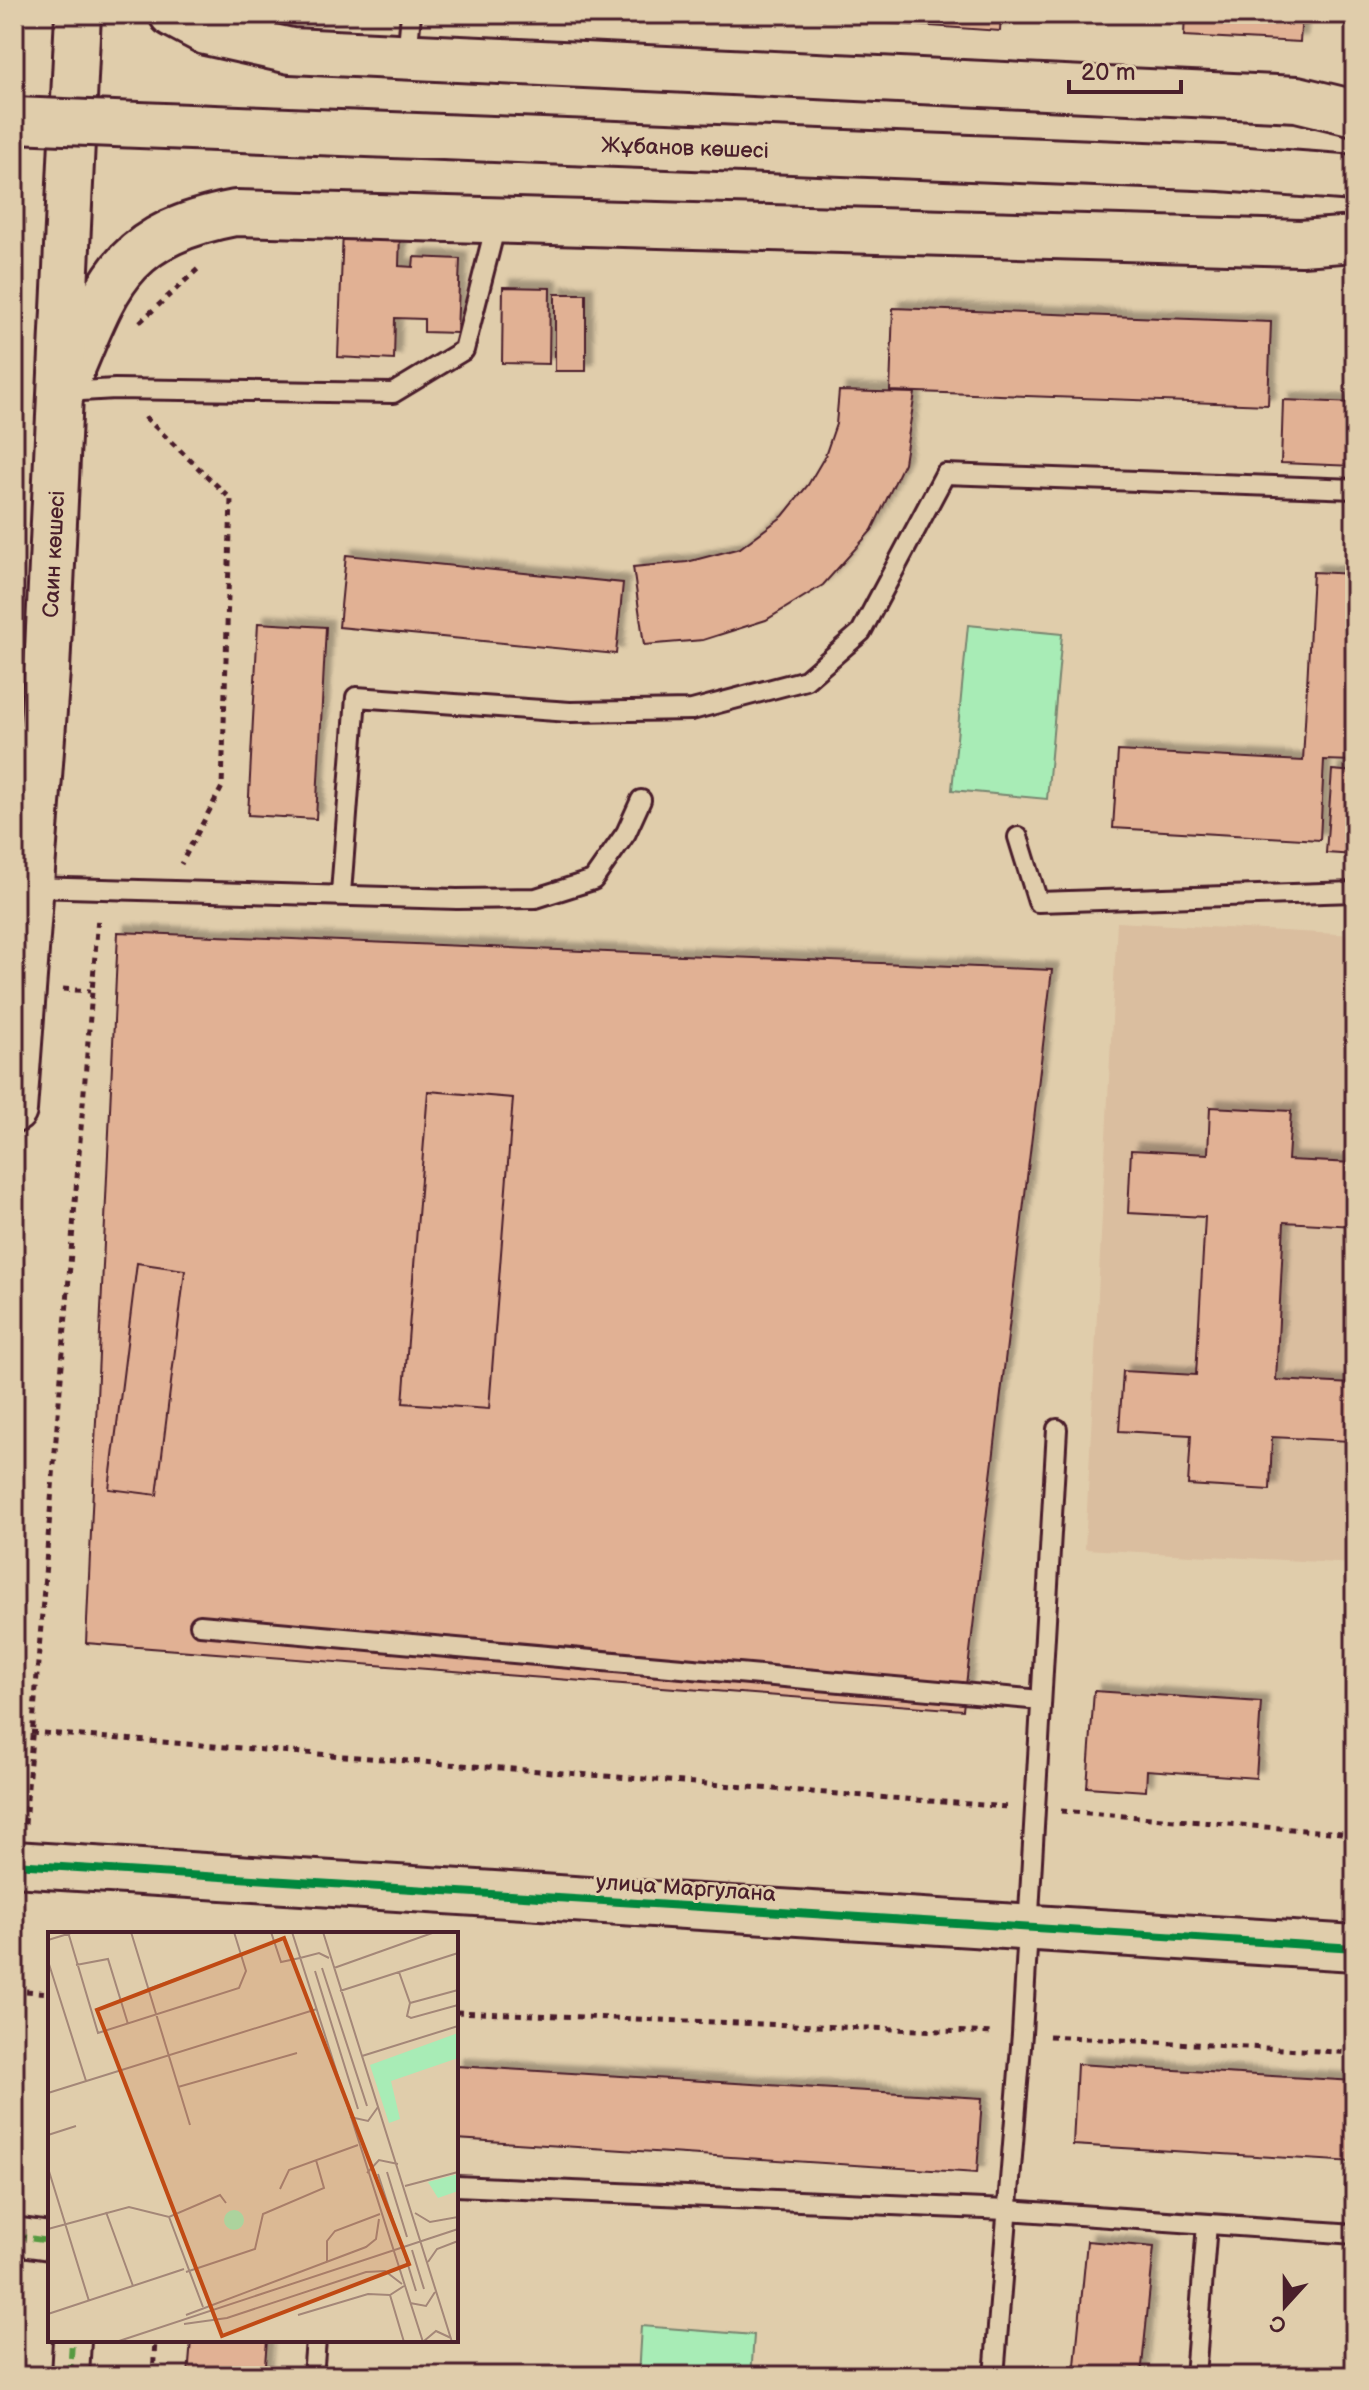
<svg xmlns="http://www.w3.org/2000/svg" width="1369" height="2390" viewBox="0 0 1369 2390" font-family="'Balsamiq Sans',sans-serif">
<defs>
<filter id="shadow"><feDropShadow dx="7" dy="-7" stdDeviation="2" flood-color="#0004"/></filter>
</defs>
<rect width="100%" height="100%" fill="#e0cdab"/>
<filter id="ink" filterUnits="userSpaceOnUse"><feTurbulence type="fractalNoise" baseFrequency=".0125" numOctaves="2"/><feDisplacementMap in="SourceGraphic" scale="16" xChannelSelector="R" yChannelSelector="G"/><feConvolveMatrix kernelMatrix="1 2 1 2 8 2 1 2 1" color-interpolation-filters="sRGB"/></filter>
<g filter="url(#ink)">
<polygon fill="#dabe9f" points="1117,922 1355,935 1355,1564 1085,1549"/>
<g fill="#a8ecb6" stroke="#798670" stroke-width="2">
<polygon points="968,625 1062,634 1047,799 952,790"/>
<polygon points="641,2326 754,2335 751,2376 638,2376"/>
</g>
<g fill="#e1b194" stroke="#4a1f2b" stroke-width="2" filter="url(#shadow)">
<polygon points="759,14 1001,14 1000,31"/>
<polygon points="1185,14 1302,14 1300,42 1184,36"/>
<polygon points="343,230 400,232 399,266 413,267 414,257 460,259 457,333 424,332 424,319 395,318 394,360 338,357"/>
<polygon points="503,287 550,288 549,364 502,363"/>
<rect x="555" y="294" width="31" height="77"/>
<polygon points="893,308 1271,322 1268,405 890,391"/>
<polygon points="839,391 915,393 904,463 872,530 823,585 766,620 703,640 644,645 633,567 687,562 740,548 783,516 808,485 825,456 836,424"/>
<polygon points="1283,400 1355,403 1355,466 1281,463"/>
<polygon points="346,555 623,583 616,654 339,627"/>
<polygon points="1313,572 1355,574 1355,761 1324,760 1320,840 1113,828 1118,751 1303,761"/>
<polygon points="258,623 326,627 316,819 248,815"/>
<polygon points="1332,770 1355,772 1355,855 1326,853"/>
<polygon points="118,932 1052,970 963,1710 86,1643"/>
<polygon points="428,1091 513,1098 489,1409 403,1403"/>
<polygon points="1210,1107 1291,1111 1288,1160 1355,1163 1355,1226 1284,1222 1276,1380 1353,1384 1350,1441 1272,1437 1270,1490 1188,1485 1191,1435 1119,1431 1123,1371 1196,1375 1205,1217 1128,1213 1131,1150 1208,1154"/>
<polygon points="137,1263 185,1270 157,1495 109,1489"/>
<polygon points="1094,1691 1261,1702 1256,1778 1147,1770 1146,1791 1087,1787"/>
<polygon points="1077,2064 1355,2081 1355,2162 1073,2145"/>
<polygon points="456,2066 982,2098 977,2173 456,2139"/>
<polygon points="1087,2241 1154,2247 1141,2376 1074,2376"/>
<polygon points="191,2340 267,2340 264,2376 188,2376"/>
</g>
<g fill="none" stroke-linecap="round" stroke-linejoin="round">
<defs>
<g id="service">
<polyline points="407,56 411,14"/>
<polyline points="65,392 115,389 393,393 464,350 493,236 507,226"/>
<polyline points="1018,837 1038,902 1355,892"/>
<polyline points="31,887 457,899 536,898 593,880 626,833 641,800"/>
<polyline points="341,893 356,697 570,712 692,710 806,680 861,632 945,474 1355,489"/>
<polyline points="200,1625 1041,1700"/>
<polyline points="456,2186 1007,2210 1355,2234"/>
<polyline points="313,2376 316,2340"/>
<polyline points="994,2376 1022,2034 1057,1429"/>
<polyline points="1195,2376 1207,2224"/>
</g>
<g id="minor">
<polyline points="14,2236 50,2241"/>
<polyline points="70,2376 72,2340"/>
</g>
<polyline id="tertiary" points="14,1864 1355,1948"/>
<g id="secondary">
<polyline points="172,14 206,32 291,51 1297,99 1355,113"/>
<polyline points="1221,168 1355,178"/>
<path d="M62,392c45,-102 51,-156 173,-179l1066,30 54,-4"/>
<polyline points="14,1110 47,670 78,14"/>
</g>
</defs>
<use href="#service" stroke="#4a1f2b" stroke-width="24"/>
<use href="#minor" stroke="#4a1f2b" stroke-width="42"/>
<use href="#tertiary" stroke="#4a1f2b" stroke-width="50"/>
<use href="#secondary" stroke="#4a1f2b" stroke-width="50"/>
<g stroke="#4a1f2b" stroke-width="5" stroke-dasharray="6 6" stroke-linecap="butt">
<polyline points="140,322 200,267"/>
<polyline points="145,417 231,499 222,787 181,864"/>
<polyline points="63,989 90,991"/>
<polyline points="31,1732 1008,1807"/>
<polyline points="1061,1811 1355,1834"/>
<polyline points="25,1824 98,917"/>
<polyline points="14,1981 19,1902"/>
<polyline points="14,1990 50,1993"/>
<polyline points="456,2012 995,2033"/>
<polyline points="1049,2036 1355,2053"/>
<polyline points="153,2376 155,2340"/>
</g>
<use href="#service" stroke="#e0cdab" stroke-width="18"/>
<use href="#minor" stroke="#e0cdab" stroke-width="36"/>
<use href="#tertiary" stroke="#e0cdab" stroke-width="44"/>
<use href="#secondary" stroke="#e0cdab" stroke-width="44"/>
<defs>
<polyline id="secondary-bridge" points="14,120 1221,168"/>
</defs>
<use href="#secondary-bridge" stroke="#4a1f2b" stroke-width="50" stroke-linecap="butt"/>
<use href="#secondary-bridge" stroke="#e0cdab" stroke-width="44"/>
<g stroke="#559a41" stroke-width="6" stroke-dasharray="12 6" stroke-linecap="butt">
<polyline points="14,2236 50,2241"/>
<polyline points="70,2376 72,2340"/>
</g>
<defs>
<polyline id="cycleway" points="14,1864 1355,1948"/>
</defs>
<use href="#cycleway" stroke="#e0cdab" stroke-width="13"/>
<use href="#cycleway" stroke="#00873e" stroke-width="8"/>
</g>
</g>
<g text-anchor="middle" stroke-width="6" stroke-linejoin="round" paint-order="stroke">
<g font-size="22" fill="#4a1f2b" stroke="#e0cdab">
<text transform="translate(685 147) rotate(2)" y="8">Жұбанов көшесі</text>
<text transform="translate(53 554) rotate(-87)" y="8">Саин көшесі</text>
<text transform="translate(686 1887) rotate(4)" y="8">улица Маргулана</text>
</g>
</g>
<g transform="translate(48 1932)">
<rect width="410" height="410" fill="#e0cdab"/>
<path d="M410,101v25l-67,23 9,38 -11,4 -19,-58zM410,242v17l-20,7 -10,-16zM176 288a10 10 0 1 1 20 0a10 10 0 1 1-20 0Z" fill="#a8ecb6"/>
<path fill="none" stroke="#a48778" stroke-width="2" d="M20,0l30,101 141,-45 7,-17 -12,-39M83,0l59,193M223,0l10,30 19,-4M244,0l131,410M275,0l129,410M0,8l23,-7M252,26l19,-5 10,5M0,29l38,120M28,33l32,-6 20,65M274,36l45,138M286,36l101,-36M267,39l43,138M351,40l11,31 48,-13M100,57l31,-11M292,59l118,-38M362,71l-3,13 4,2 47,-13M314,124l96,-30M130,155l119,-34M0,161l269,-84M302,185l18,4 10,-14M0,203l28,-9M0,236l41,133M339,240l20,65M319,241l12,-13 19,4M330,242l21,65M357,254l53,-14M232,257l9,-19 69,-25M58,280l27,74M367,281l15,9 28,-5M121,285l34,90M0,297l81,-22 40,10 51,-22 6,8M364,318l12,39M356,320l12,39M279,329v-20l8,-10 45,-17M380,330l9,-13 21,-8M138,340l69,-23 8,-35 61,-26 -8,-28M342,363l14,47M362,371l16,3 9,-14M0,382l136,-45M138,383l180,-68 10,-8 3,-20M250,383l70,-21 22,1 14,-9M136,392l43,-6 139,-46 19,-1 17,13M376,409l12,-10 15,7M68,410l342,-113"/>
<path fill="#c04a14" fill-opacity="0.15" stroke="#c04a14" stroke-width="4" d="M236,6l125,326 -187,72 -125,-326z"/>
<rect width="410" height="410" fill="none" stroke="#4a1f2b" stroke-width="4"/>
</g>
<rect width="1369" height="2390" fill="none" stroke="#e0cdab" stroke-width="48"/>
<rect x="24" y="24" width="1321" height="2342" fill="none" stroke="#4a1f2b" stroke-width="3" filter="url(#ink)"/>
<g transform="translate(1285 2306) rotate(201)" stroke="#e0cdab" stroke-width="6" paint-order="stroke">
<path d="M0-6L14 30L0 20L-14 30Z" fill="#4a1f2b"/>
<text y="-12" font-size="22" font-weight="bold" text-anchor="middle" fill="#4a1f2b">С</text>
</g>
<path d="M1069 80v12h112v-12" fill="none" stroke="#4a1f2b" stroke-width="4"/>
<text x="1081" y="80" font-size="24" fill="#4a1f2b" stroke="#e0cdab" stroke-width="6" paint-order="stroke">20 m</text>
</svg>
